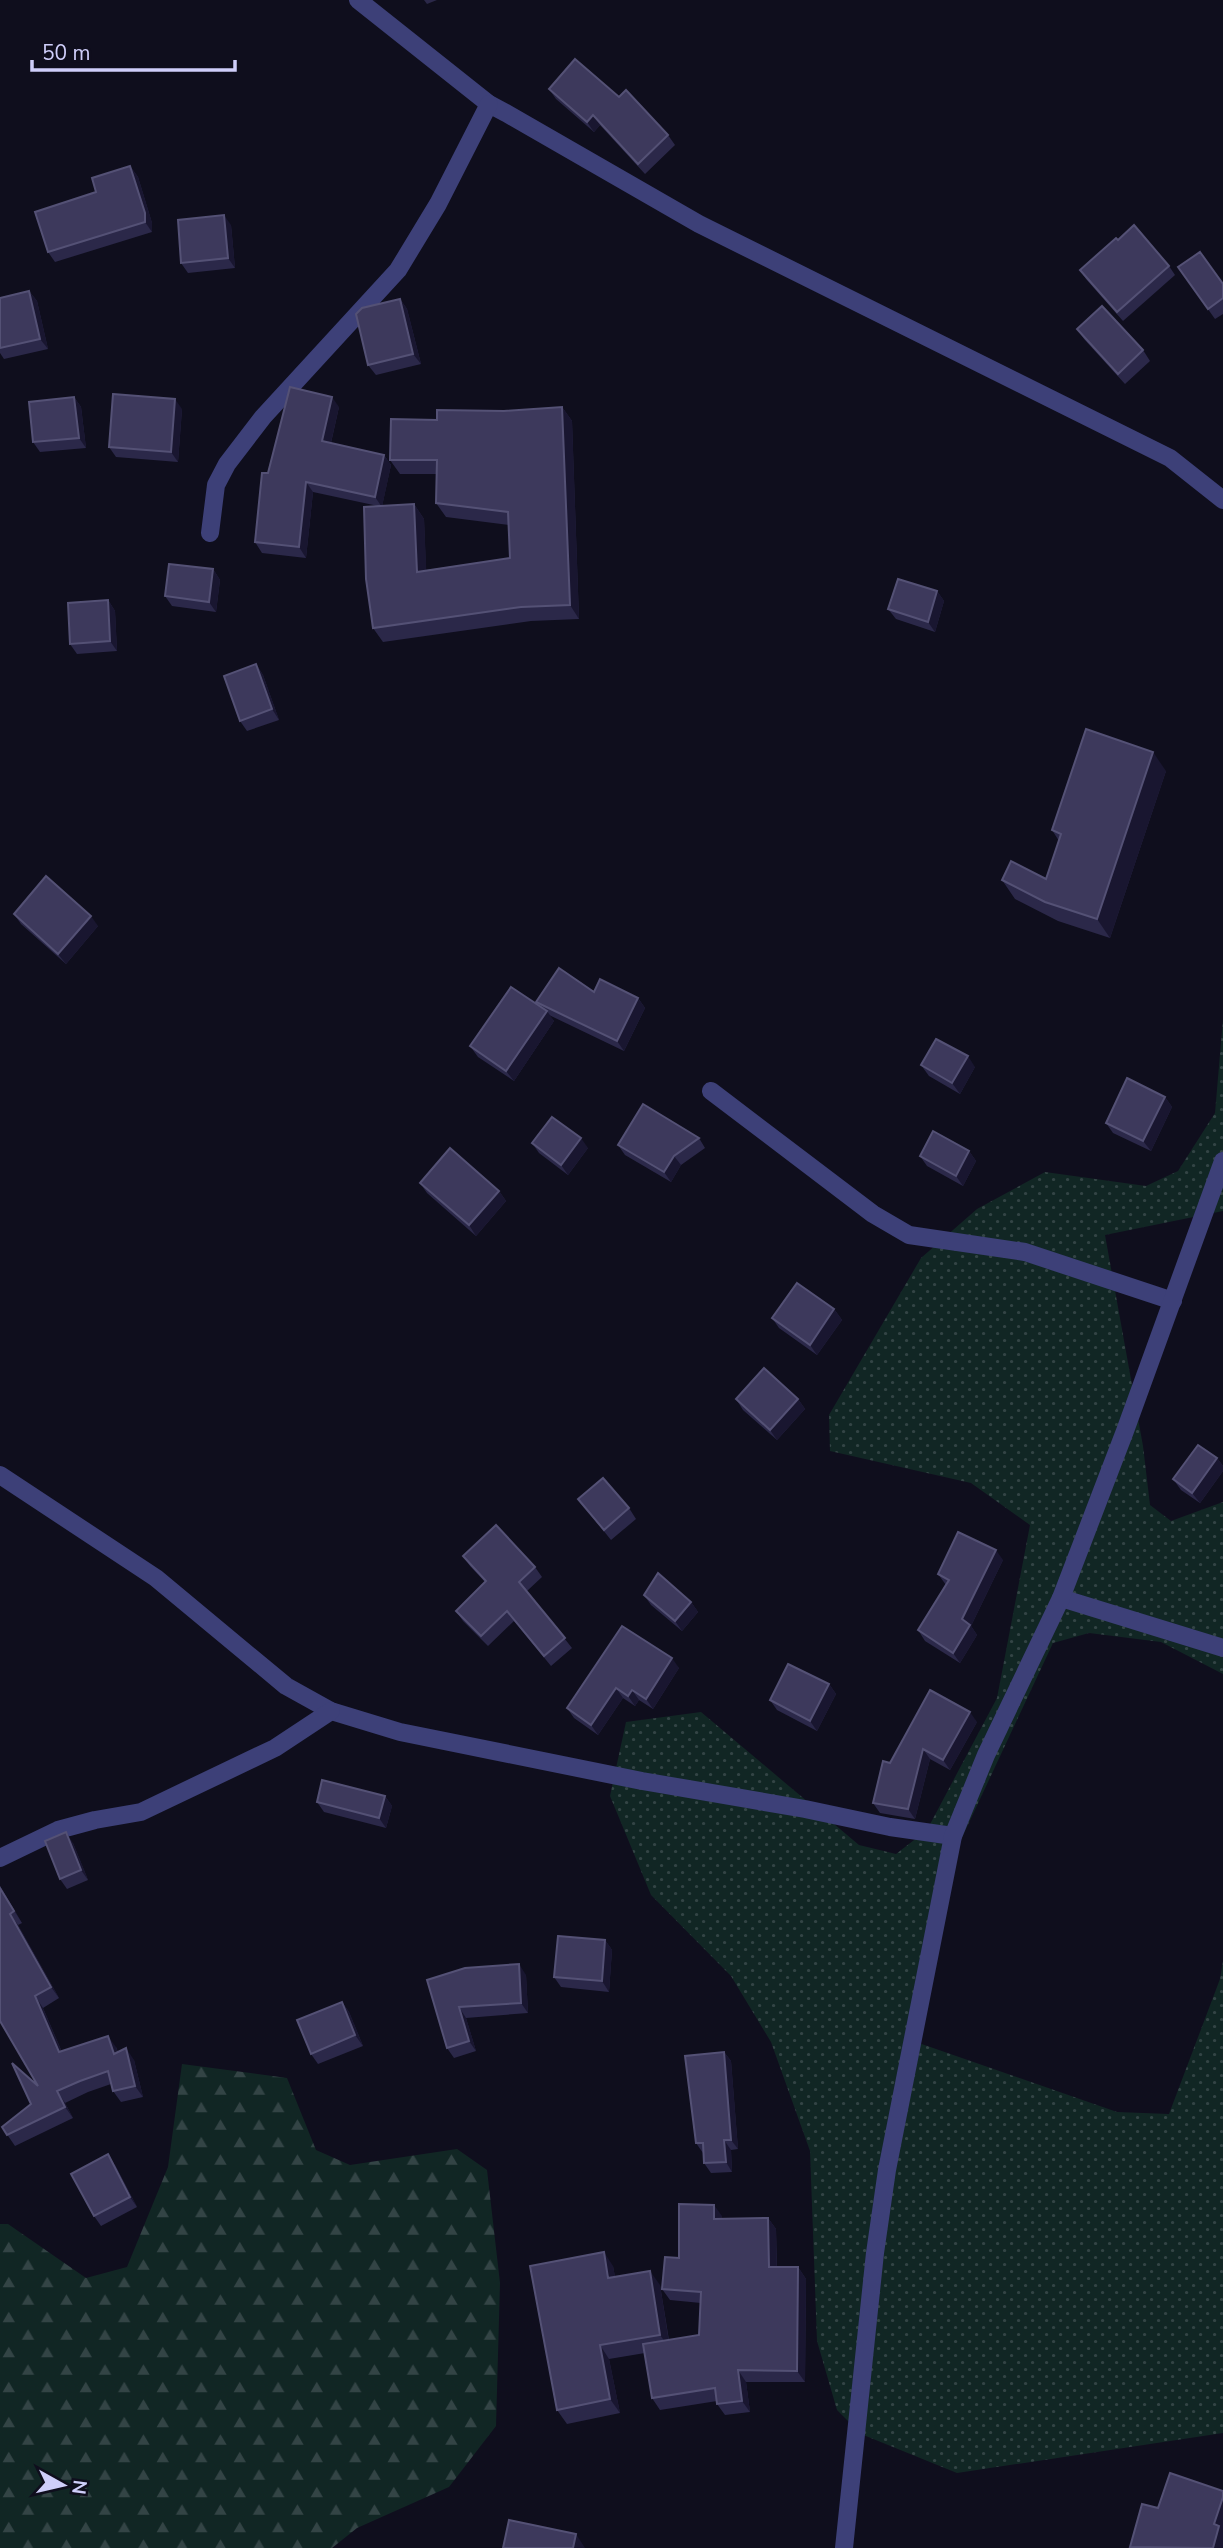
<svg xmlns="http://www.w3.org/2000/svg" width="1223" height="2548" viewBox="0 0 1223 2548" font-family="'Nunito Sans',sans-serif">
<defs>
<pattern id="grass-dots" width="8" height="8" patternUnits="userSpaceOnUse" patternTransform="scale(1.75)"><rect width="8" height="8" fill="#112624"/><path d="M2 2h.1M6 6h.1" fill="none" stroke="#334445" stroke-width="1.8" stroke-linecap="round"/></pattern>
<pattern id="forest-firs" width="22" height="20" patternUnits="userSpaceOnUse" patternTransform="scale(1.75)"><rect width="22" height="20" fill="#112624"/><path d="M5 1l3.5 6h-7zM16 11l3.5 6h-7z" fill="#334445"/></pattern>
</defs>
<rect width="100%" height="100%" fill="#0f0e1d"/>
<polygon fill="url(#grass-dots)" points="1223,1019 1223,1211 1105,1235 1143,1446 1150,1505 1171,1521 1223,1502 1223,1674 1161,1642 1089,1633 1053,1643 944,1876 913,2041 1117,2112 1169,2114 1220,1979 1223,1961 1223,2433 957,2473 861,2434 837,2410 817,2341 810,2151 771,2042 731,1976 651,1895 610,1796 626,1722 701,1712 859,1845 896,1854 927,1830 997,1698 1030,1525 971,1483 830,1451 829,1415 921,1258 977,1209 1045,1172 1146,1186 1178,1171 1215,1113"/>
<polygon fill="url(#forest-firs)" points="182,2064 287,2078 316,2150 350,2165 457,2149 487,2170 500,2283 496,2426 449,2487 357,2528 332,2548 0,2548 0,2224 8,2224 86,2278 127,2267 168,2167"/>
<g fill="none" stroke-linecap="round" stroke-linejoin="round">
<g stroke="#3d4078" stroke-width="18">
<polyline points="358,0 489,104 506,113 699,224 1170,458 1223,500"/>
<polyline points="210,533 216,485 227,464 263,417 398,270 438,204 489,104"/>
<polyline points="711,1091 873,1214 909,1235 1025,1252 1173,1301"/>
<polyline points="0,1475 156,1578 286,1686 331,1711 400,1732 642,1781 805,1809 890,1827 953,1836"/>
<polyline points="1061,1598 1223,1648"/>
<polyline points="0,1858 58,1830 95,1820 141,1812 275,1748 331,1711"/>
<polyline points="844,2548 875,2253 887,2170 953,1836 986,1755 1061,1598 1125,1431 1223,1161"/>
</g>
</g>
<g fill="#2b2849">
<polygon points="424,0 437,0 427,4"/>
<polygon points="549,89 619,97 668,135 675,145 645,174 600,125 594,132 556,99"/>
<polygon points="130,166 138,177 152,223 152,232 55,262 48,252 96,192"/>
<polygon points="231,225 235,268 188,273 181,263"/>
<polygon points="1118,240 1169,266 1175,275 1123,321 1086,279 1080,270"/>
<polygon points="1178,267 1223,284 1223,314 1215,319"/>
<polygon points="29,291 37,301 48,349 4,359 0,353 0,348"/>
<polygon points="400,299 407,309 421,364 376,375 368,365"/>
<polygon points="1077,329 1143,350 1150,361 1125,384 1084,339"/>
<polygon points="74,397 81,407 86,448 40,452 33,442"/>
<polygon points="339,407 331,443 384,455 391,465 382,506 414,504 424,519 426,570 510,558 509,525 446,517 436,503 436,474 400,474 390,460 437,420 504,411 562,407 572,421 579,619 531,621 383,642 373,628 378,506 313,492 306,558 262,553 255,542 268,473"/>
<polygon points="182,409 178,462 116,457 109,447"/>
<polygon points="213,569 220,580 216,612 172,606 165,596"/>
<polygon points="937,591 944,601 935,632 896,619 888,609"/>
<polygon points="108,600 115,611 117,651 77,654 70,644"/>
<polygon points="256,664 263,675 279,720 247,731 240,721"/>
<polygon points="1166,771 1110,938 1058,921 1015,899 1002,880 1046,879 1059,841 1052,830"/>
<polygon points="14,914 98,926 66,964 21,924"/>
<polygon points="594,992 638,998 645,1008 624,1051 549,1015 554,1021 514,1081 478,1057 470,1046 538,1006 536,1002"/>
<polygon points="921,1065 975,1067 960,1094 929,1076"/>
<polygon points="1165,1097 1172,1107 1151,1151 1113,1133 1106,1123"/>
<polygon points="699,1138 705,1148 681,1165 671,1182 625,1155 618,1145"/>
<polygon points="532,1143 588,1148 568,1175 539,1153"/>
<polygon points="969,1151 976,1161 963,1186 927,1166 920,1156"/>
<polygon points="420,1183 499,1191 506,1201 476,1236 427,1193"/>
<polygon points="834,1309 842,1320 817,1355 779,1328 772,1318"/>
<polygon points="736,1399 798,1399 805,1409 777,1440 743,1410"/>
<polygon points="1217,1458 1223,1466 1223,1471 1200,1503 1181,1490 1173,1479"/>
<polygon points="578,1499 629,1508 636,1519 611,1540"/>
<polygon points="463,1556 535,1567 542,1577 527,1591 572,1648 551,1666 514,1621 488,1646 463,1621 456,1611 485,1582 470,1566"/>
<polygon points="1003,1560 971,1626 977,1635 960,1663 925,1641 918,1630 946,1585 938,1574"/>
<polygon points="644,1595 691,1602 698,1612 682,1631 651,1605"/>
<polygon points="622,1626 679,1668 653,1709 639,1700 635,1706 623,1698 598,1735 574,1718 567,1708"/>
<polygon points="829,1684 836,1694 817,1731 777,1710 770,1700"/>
<polygon points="977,1722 950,1770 930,1759 915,1819 880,1813 873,1803 890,1763"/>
<polygon points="385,1796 392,1806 386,1828 324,1812 317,1802"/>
<polygon points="73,1843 88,1880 67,1889 60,1879"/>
<polygon points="0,1886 22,1923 18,1925 59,1998 43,2008 62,2052 116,2047 118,2052 134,2060 143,2097 121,2102 113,2091 111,2084 88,2092 65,2103 73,2118 15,2146 2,2127 31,2104 38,2086"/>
<polygon points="605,1940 612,1950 609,1992 561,1987 554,1977"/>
<polygon points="526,1975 528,2013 466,2018 476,2051 454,2058 447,2048 427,1980"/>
<polygon points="342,2002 349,2012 363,2046 318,2064 311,2054"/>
<polygon points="724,2052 731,2061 738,2149 731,2150 732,2172 711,2173 704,2163 704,2153 703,2153 696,2143"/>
<polygon points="115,2165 137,2207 101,2226 94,2216"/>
<polygon points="722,2216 722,2219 768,2218 776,2229 777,2267 798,2267 806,2279 805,2382 746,2382 750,2412 725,2415 717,2404 717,2401 660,2410 652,2398 645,2353 609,2359 620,2413 567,2424 557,2410 613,2266 615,2277 660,2285 669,2340 699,2335 701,2303 670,2300 662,2289 679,2258"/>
</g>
<g fill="#191630">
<polygon points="593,115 600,125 594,132 587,122"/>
<polygon points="130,166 138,177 152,223 152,232 145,222"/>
<polygon points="224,215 231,225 235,268 228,258"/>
<polygon points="29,291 37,301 48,349 40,339"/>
<polygon points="400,299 407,309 421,364 413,354"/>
<polygon points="74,397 81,407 86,448 79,438"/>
<polygon points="332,397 339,407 329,451 322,441"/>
<polygon points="175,399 182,409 178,462 171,452"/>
<polygon points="562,407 572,421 579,619 570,605"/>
<polygon points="384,455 391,465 382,507 375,497"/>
<polygon points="306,482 313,492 306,558 299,547"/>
<polygon points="414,504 424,519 427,586 417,572"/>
<polygon points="213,569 220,580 216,612 209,602"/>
<polygon points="937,591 944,601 935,632 928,622"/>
<polygon points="108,600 115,611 117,651 110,641"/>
<polygon points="256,664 263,675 279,720 272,709"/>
<polygon points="1153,752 1166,771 1110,938 1097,919"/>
<polygon points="91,916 98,926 66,964 58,954"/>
<polygon points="638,998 645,1008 624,1051 617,1041"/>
<polygon points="547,1011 554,1021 514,1081 506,1071"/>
<polygon points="968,1056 975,1067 960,1094 952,1083"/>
<polygon points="1165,1097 1172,1107 1151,1151 1143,1141"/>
<polygon points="581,1138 588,1148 568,1175 561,1165"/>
<polygon points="969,1151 976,1161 963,1186 956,1176"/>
<polygon points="674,1156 681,1165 671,1182 664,1172"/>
<polygon points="499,1191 506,1201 476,1236 469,1225"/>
<polygon points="834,1309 842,1320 817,1355 810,1345"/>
<polygon points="798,1399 805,1409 777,1440 770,1430"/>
<polygon points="1217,1458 1223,1466 1223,1471 1200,1503 1192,1493"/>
<polygon points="996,1550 1003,1560 971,1626 977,1635 960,1663 953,1653 962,1619"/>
<polygon points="691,1602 698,1612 682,1631 675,1621"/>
<polygon points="672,1658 679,1668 653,1709 646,1699"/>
<polygon points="829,1684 836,1694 817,1731 810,1721"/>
<polygon points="616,1688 623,1698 598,1735 591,1725"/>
<polygon points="632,1690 639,1700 635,1706 628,1696"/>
<polygon points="970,1712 977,1722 950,1770 943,1760"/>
<polygon points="923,1749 930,1759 915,1819 908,1809"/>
<polygon points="385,1796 392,1806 386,1828 379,1818"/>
<polygon points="66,1832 73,1843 88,1880 81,1870"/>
<polygon points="0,1886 22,1923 0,1888"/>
<polygon points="10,1914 18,1925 59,1998 51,1987"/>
<polygon points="605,1940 612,1950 609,1992 602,1981"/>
<polygon points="519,1964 526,1975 528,2013 521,2003"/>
<polygon points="35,1996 43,2008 67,2064 59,2052"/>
<polygon points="342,2002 349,2012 363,2046 355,2035"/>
<polygon points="459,2007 466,2018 476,2051 469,2041"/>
<polygon points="108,2036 116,2047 122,2065 114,2054"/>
<polygon points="126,2048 134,2060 143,2097 135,2086"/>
<polygon points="724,2052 731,2061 738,2149 731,2140"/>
<polygon points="57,2091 65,2103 73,2118 65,2107"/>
<polygon points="724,2140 731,2150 732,2172 726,2162"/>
<polygon points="108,2154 115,2165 137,2207 130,2197"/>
<polygon points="714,2205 722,2216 722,2230 714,2219"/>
<polygon points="768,2218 776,2229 777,2279 769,2267"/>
<polygon points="604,2252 613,2266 618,2292 608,2278"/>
<polygon points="798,2267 806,2279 805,2382 797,2371"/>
<polygon points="650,2271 660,2285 670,2349 660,2335"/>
<polygon points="600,2345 609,2359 620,2413 610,2399"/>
<polygon points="738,2370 746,2382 750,2412 742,2401"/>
<polygon points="1223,2497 1223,2548 1213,2548 1214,2524"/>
<polygon points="576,2534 585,2548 573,2548"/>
</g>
<g fill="#3d395c" stroke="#545175" stroke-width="2">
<polygon points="575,59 619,97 626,90 668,135 638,164 593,115 587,122 549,89"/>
<polygon points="130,166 145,213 145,222 48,252 35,212 96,192 92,178"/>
<polygon points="224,215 228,258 181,263 178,220"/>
<polygon points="1134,225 1169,266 1117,312 1080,270 1116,238 1118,240"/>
<polygon points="1200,252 1223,284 1223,298 1208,309 1178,267"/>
<polygon points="29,291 40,339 0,348 0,298"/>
<polygon points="400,299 413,354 368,365 356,314 362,308"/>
<polygon points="1102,306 1143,350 1118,374 1077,329"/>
<polygon points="290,387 332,397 322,441 384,455 375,497 306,482 299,547 255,542 262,473 268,473"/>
<polygon points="113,394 175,399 171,452 109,447"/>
<polygon points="74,397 79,438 33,442 29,402"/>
<polygon points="562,407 570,605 521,607 373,628 366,579 364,507 414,504 417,572 510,558 508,512 436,503 437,460 390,460 391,419 437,420 437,410 504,411"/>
<polygon points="169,564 213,569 209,602 165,596"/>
<polygon points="898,579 937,591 928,622 888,609"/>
<polygon points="108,600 110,641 70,644 68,603"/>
<polygon points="256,664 272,709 240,721 224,676"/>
<polygon points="1086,729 1153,752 1097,919 1045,902 1002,880 1011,861 1046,879 1061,834 1052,830"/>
<polygon points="46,876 91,916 58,954 14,914"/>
<polygon points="559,968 594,992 600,979 638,998 617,1041 536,1002"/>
<polygon points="511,987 547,1011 506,1071 470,1046"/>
<polygon points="936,1039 968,1056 952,1083 921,1065"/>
<polygon points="1127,1078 1165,1097 1143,1141 1106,1123"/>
<polygon points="643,1104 699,1138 674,1156 664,1172 618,1145"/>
<polygon points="552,1117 581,1138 561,1165 532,1143"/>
<polygon points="933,1131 969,1151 956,1176 920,1156"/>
<polygon points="450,1148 499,1191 469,1225 420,1183"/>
<polygon points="797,1283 834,1309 810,1345 772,1318"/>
<polygon points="764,1368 798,1399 770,1430 736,1399"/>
<polygon points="1198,1445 1217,1458 1192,1493 1173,1479"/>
<polygon points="603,1478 629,1508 604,1530 578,1499"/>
<polygon points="496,1525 535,1567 519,1582 565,1638 544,1656 507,1611 481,1636 456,1611 486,1581 463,1556"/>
<polygon points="958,1532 996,1550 962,1619 970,1625 953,1653 918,1630 949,1580 938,1574"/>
<polygon points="658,1573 691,1602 675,1621 644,1595"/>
<polygon points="622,1626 672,1658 646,1699 632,1690 628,1696 616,1688 591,1725 567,1708"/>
<polygon points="788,1664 829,1684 810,1721 770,1700"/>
<polygon points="930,1690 970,1712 943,1760 923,1749 908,1809 873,1803 883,1761 890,1763"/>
<polygon points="322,1780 385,1796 379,1818 317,1802"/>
<polygon points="66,1832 81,1870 60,1879 45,1841"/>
<polygon points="0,1888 14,1911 10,1914 51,1987 35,1996 59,2052 108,2036 114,2054 126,2048 135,2086 113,2091 108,2071 80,2081 57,2091 65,2107 7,2135 2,2127 31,2104 12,2063 38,2086 0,2021"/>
<polygon points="558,1936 605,1940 602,1981 554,1977"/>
<polygon points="519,1964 521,2003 459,2007 469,2041 447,2048 427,1980 465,1968"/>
<polygon points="342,2002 355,2035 311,2054 297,2020"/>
<polygon points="724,2052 731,2140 724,2140 726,2162 704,2163 703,2143 696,2143 685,2056"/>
<polygon points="108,2154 130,2197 94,2216 71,2174"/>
<polygon points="679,2204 714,2205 714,2219 768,2218 769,2267 798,2267 797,2371 738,2370 742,2401 717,2404 715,2388 652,2398 643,2344 699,2335 701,2292 662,2289 665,2257 679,2258"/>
<polygon points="604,2252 608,2278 650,2271 660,2335 600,2345 610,2399 557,2410 530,2266"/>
<polygon points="1170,2473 1223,2491 1223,2497 1214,2524 1219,2526 1213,2548 1130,2547 1142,2504 1158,2508"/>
<polygon points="509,2520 576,2534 573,2548 503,2548"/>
</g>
<g transform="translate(63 2485) rotate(98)" stroke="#0f0e1d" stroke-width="5" paint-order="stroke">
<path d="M0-5L12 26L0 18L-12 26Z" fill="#cfcefa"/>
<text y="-10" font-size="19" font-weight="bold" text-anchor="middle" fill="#cfcefa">N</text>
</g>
<path d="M32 60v10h203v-10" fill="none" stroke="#cfcefa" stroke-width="3.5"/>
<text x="42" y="60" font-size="21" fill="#cfcefa" stroke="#0f0e1d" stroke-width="5" paint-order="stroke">50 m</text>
</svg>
